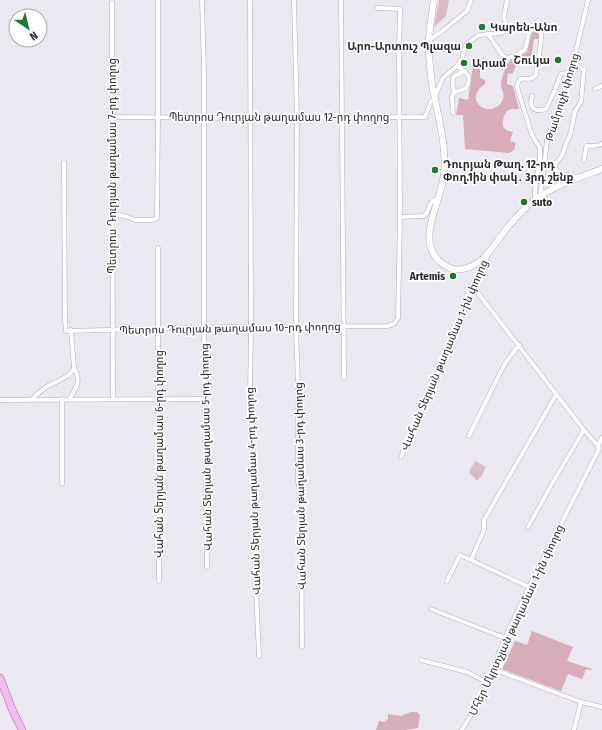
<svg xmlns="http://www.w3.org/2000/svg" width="602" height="730" viewBox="0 0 602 730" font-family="'Fira Sans Condensed','Noto Sans Armenian',sans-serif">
<rect width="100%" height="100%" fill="#ebe8f1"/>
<g fill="#dabbc4">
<polygon points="439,0 449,0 446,16 434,27"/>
<polygon points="475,461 486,467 483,473 480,472 483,473 481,477 478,475 480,477 477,481 469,472"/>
</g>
<g fill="#d8acb9">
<path d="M536,31c3,2 4,4 3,8h-5l-3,19c-13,2 -14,4 -18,16l-5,-1 -1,9v2l6,2 6,23c-4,0 -7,-1 -10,1 -5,2 -8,13 -5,18 2,3 6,3 9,4l-3,9 6,2 -2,7 -5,3 -44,-4 -2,-34h-7l3,-17 9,2 5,-34c6,1 9,-3 10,-9l3,4 -6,8v9l5,2v4c-21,14 -1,33 13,22 4,-3 7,-9 5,-14 0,-2 -2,-3 -2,-5 -1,-6 5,-22 9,-26 3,-3 12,-6 17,-9l5,-20z"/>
<polygon points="532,631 573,647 567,661 592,669 592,670 586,669 582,679 568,674 561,691 502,669 515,641 527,645"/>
<polygon points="411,712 417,712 420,715 418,728 406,730 376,730 379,721 384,722 388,719 388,714 401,716"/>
</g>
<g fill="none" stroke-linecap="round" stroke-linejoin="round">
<defs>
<g id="minor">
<polyline points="202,0 204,72 204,353 207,567"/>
<polyline points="250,0 251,327 250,398 255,483 255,567 259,656"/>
<polyline points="294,0 297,118 296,326 298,386 298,481 301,499 302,647"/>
<polyline points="341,0 344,378"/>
<polyline points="112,2 113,399"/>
<path d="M488,34l15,22 4,2 8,-2 9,-6 2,-3 3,-15 2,-2 6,-1c2,2 3,2 4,5 1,8 -4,32 -5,41 -5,6 -9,3 -16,4l-2,3 -1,5 15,48 8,13v13l-5,28v11"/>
<polyline points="429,40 441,32 467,11 471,0"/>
<polyline points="595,89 602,86"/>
<path d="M454,92c-3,-14 -3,-16 11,-21"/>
<polyline points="435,96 443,78 457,66 462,59 464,50 467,44 479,35 501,33 503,32 505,22 504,17 507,0"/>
<path d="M532,96c-3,11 2,17 14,13l8,-17 7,-18 10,-2"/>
<path d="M453,113l-1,-16c2,-8 8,-5 14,-9 7,-12 1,-15 -9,-22"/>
<polyline points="112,117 250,118 425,117 431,101 436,99"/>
<path d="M584,160l2,-12 1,-2c5,-1 11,1 15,-2"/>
<polyline points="64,162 65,320 66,331 229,327 387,326 394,324 398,318 400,217 399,51 400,9 377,8"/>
<polyline points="578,178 568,175 563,176 559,175 555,167 555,164 561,157 563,153 566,144 570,135 575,111 581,102 584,69 581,68"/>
<polyline points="541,196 541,189 547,141 572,68 588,0"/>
<polyline points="112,214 125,216 135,220 153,220 157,218 158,117 158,0"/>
<path d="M400,217l24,-1c8,-7 2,-13 14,-18"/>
<polyline points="158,248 158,328 159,581"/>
<polyline points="474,288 584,430 598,446"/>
<polyline points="62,399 62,484"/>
<path d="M70,399c6,-13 12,-17 4,-31"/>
<polyline points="0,400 205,399"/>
<path d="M31,400c5,-5 10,-9 15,-13 9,-5 25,-10 28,-19l-3,-38"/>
<polyline points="469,436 497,379 506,362 519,345"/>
<polyline points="401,457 441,365 487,257"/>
<polyline points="528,527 553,482 584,430"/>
<polyline points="471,560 529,587"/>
<polyline points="447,581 460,555 471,560 484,530 484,520 556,395"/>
<polyline points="431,609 505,638"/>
<polyline points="421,660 467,672 487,682"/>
<polyline points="493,669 581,702 602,707"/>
<polyline points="462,730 477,705 493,669 505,638 529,587 599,449 598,446 602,438"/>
<polyline points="574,730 581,702"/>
</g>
<path id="secondary" d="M434,0c-2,13 -4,26 -5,39 -1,15 1,30 3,45 5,29 15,60 12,90 -2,22 -18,49 -14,71 3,14 18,27 33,24 23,-5 31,-26 45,-42 8,-10 18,-20 28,-28 19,-14 44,-22 66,-30"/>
<polyline id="primary" points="0,678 12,709 22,730"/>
</defs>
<use href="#minor" stroke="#afadb5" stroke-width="5"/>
<use href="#secondary" stroke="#afadb5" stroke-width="7"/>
<use href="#primary" stroke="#a86ca7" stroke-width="8"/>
<use href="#minor" stroke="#fff" stroke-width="4"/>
<use href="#secondary" stroke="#fff" stroke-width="6"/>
<use href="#primary" stroke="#f4bdf2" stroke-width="7"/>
</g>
<g fill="#1d7a29" stroke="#fff" stroke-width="1.5">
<circle cx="482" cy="27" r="4"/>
<circle cx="469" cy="46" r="4"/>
<circle cx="558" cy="60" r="4"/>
<circle cx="464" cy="63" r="4"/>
<circle cx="435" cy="170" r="4"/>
<circle cx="524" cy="202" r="4"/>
<circle cx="453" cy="276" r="4"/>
</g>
<g text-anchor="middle" stroke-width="3.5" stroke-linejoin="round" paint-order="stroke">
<g font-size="11" font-weight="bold" fill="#29282c" stroke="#fff" text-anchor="start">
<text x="490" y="31">Կարեն-Անո</text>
<text x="461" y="50" text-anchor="end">Արո-Արտուշ Պլազա</text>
<text x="550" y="64" text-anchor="end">Շուկա</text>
<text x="472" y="67">Արամ</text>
<text x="443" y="168">Դուրյան Թաղ. 12-րդ<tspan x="443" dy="13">Փող.1ին փակ․ 3րդ շենք</tspan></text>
<text x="532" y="206">suto</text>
<text x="445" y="280" text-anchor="end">Artemis</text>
</g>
<g font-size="11" fill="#29282c" stroke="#fff">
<text transform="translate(562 97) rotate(-73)" y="4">Թամրուչի փողոց</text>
<text x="279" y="121">Պետրոս Դուրյան թաղամաս 12-րդ փողոց</text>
<text transform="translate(112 166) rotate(-90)" y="4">Պետրոս Դուրյան թաղամաս 7-րդ փողոց</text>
<text transform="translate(230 328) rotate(-1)" y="4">Պետրոս Դուրյան թաղամաս 10-րդ փողոց</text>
<text transform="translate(444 355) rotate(-67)" y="4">Վահան Տերյան թաղամաս 1-ին փողոց</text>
<text transform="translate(206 447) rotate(-91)" y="4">Վահան Տերյան թաղամաս 5-րդ փողոց</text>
<text transform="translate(159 454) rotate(-90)" y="4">Վահան Տերյան թաղամաս 6-րդ փողոց</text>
<text transform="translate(300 486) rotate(-91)" y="4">Վահան Տերյան թաղամաս 3-րդ փողոց</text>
<text transform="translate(253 491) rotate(-92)" y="4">Վահան Տերյան թաղամաս 4-րդ փողոց</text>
<text transform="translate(516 620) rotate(-65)" y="4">Մհեր Մկրտչյան թաղամաս 1-ին փողոց</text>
</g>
</g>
<g transform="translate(28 28) rotate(145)"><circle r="19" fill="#ffffff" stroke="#a9a9ab"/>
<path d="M0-3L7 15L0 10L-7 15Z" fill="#1d7a29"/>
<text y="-6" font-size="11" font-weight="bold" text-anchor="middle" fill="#29282c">N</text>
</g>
</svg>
